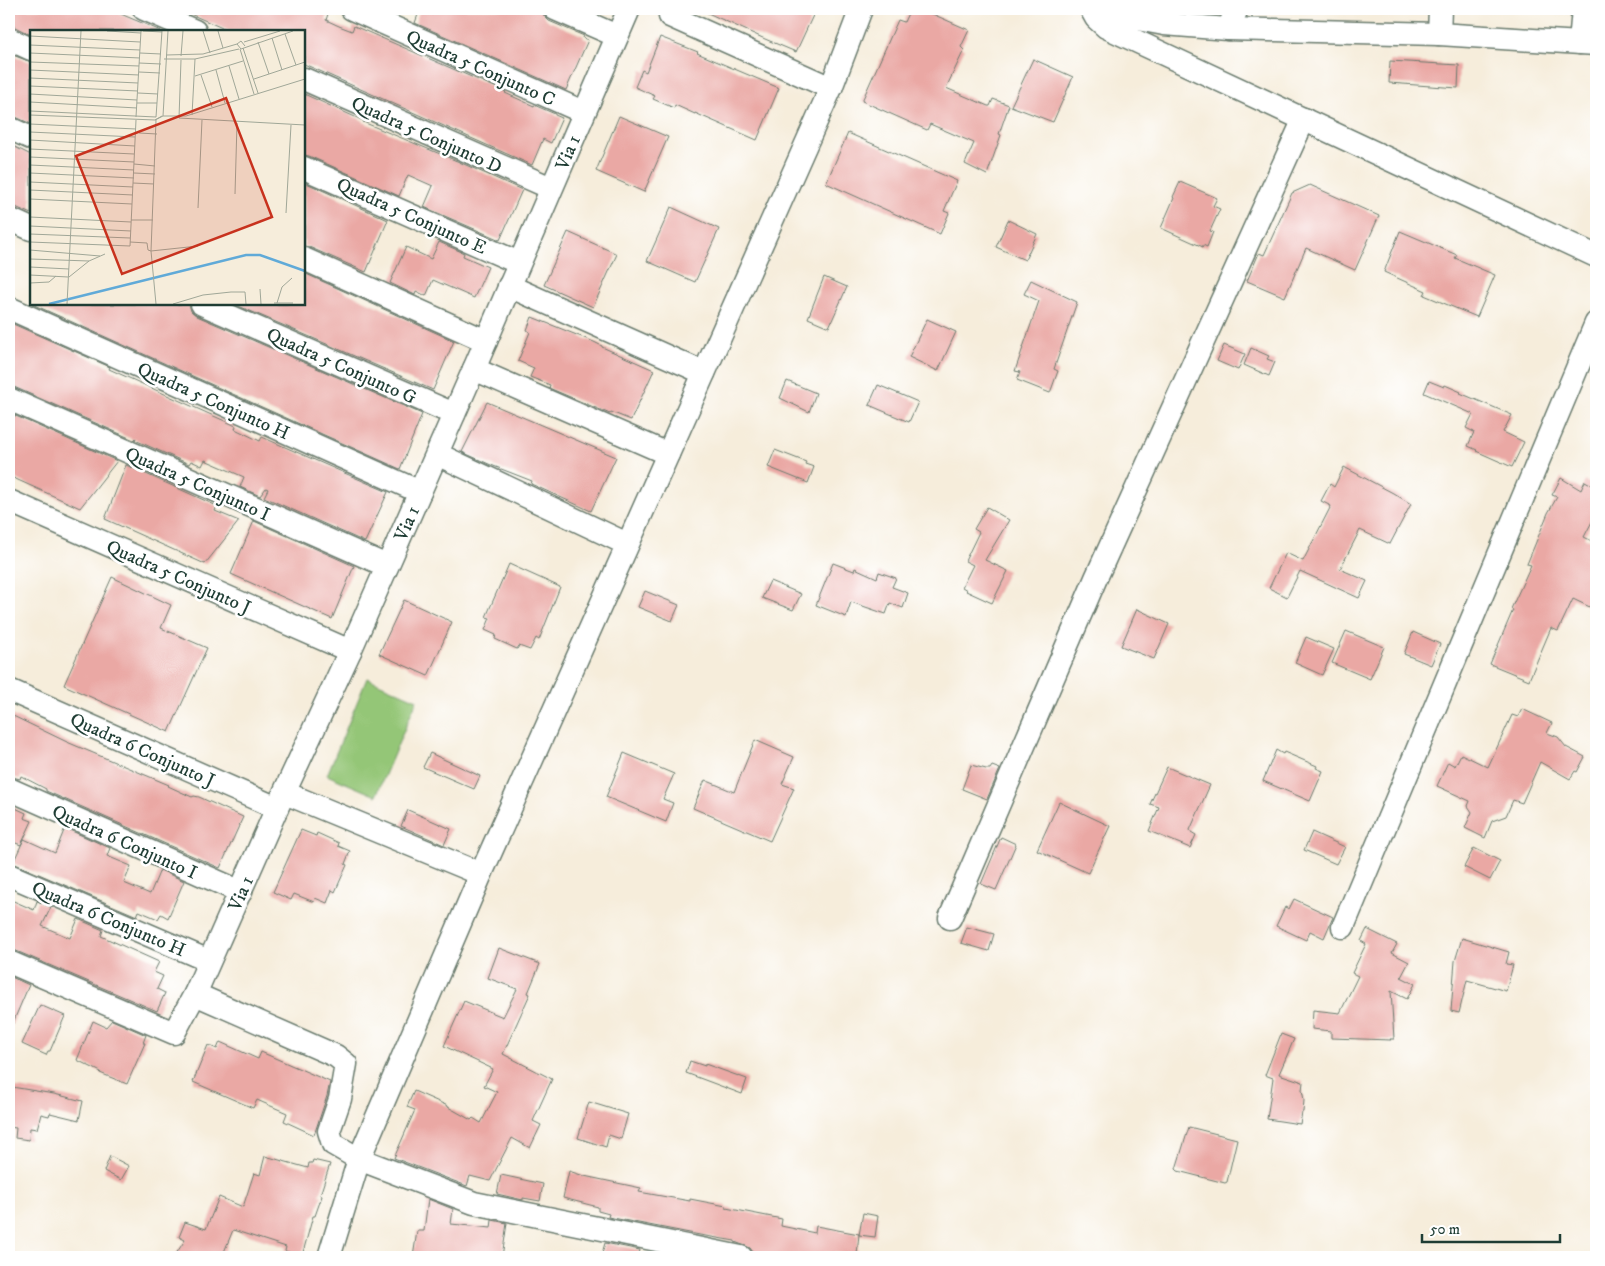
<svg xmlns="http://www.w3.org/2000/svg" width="1605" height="1266" viewBox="0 0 1605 1266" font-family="'IM FELL DW Pica',serif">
<rect width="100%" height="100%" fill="#fff"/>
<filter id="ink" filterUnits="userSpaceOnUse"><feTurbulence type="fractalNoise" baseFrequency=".02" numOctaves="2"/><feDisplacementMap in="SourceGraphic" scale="10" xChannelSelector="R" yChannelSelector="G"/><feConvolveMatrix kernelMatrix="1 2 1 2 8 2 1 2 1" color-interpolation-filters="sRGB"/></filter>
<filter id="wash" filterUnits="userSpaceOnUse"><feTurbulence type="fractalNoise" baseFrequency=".0096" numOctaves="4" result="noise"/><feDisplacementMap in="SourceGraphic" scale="20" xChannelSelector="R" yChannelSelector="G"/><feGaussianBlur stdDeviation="1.12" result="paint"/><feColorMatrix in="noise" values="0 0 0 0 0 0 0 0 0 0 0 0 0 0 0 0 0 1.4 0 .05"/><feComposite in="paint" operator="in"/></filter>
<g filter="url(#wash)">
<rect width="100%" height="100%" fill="#f6eddb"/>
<polygon fill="#94c677" stroke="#5a8256" points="367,678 417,700 376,796 327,775"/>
<g id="blocks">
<g fill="#eaa8a4">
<polygon points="9,9 109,9 161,31 31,31 31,35 9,24"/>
<polygon points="179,9 315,9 328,14 326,20 339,26 352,31 354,26 506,92 505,93 534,106 534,105 555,114 555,115 562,118 551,143 543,139 532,165 304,64 304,31 229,31"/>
<polygon points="420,9 542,9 544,16 549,21 584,36 583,38 588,40 566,90 415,23"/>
<polygon points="699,9 816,9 796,52 765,39"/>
<polygon points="910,9 921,9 969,30 961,47 964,50 946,88 988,106 990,106 993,99 1009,105 999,134 1001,135 987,175 965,164 974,143 930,124 927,130 862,101 898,20 904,22"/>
<polygon points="660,37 698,52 697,53 779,88 757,140 695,113 695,114 675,105 674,108 653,99 655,96 635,87 642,70 646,72"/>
<polygon points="10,54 31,62 31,124 9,114 9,57"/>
<polygon points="1033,59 1073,77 1053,122 1011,106"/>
<polygon points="1390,61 1459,65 1458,88 1389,83"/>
<polygon points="304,94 364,121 363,122 457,161 522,190 500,240 424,207 433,186 408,175 399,196 309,156 304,155"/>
<polygon points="619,116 668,137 644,192 596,171"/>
<polygon points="848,133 957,181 944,211 949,213 940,234 826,183"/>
<polygon points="9,144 31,155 31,214 9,204"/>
<polygon points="304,182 388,220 366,272 309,247 304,246"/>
<polygon points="1180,182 1217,198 1213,206 1220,209 1210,231 1213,232 1207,247 1203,245 1203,247 1161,228 1174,198 1173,197"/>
<polygon points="1310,185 1379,216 1355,270 1306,248 1285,297 1247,281 1259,253 1264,255 1292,193"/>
<polygon points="671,207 719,229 695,282 647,261"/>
<polygon points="1008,220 1037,234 1025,260 996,247"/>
<polygon points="1400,231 1457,255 1455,258 1495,275 1477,317 1424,295 1426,291 1384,272"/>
<polygon points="568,232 617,254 593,307 544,285"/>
<polygon points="439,242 464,253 463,256 488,267 474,298 433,280 426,296 416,291 415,295 390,283 406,247 431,259"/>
<polygon points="304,273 454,341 433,390 234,304 304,304"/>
<polygon points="824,277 847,287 829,327 808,318"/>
<polygon points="1031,280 1077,302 1054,369 1058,371 1050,393 1017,380 1020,372 1015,371 1039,301 1024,294"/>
<polygon points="32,304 189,304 191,311 197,316 422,414 400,469"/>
<polygon points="532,317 594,342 602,346 602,347 654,370 631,420 611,412 610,414 549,388 550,385 530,377 534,368 518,361 530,332 527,330"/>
<polygon points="927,319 956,332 938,371 909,357"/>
<polygon points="9,324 12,326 13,324 110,367 109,369 236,426 235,429 260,441 262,437 388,492 365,542 264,497 268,489 266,488 260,496 240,487 244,477 205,460 202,466 191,461 189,464 135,440 136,438 134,440 14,387 9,386"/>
<polygon points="1224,345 1245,354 1238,370 1217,361"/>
<polygon points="1251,348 1269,356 1267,359 1275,362 1269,376 1244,365"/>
<polygon points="787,381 816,393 809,412 780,398"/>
<polygon points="1429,381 1444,387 1445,385 1461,392 1460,393 1512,415 1503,432 1524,442 1512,467 1476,451 1477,450 1468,446 1474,432 1466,428 1473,414 1424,393"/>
<polygon points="878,385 918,402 909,422 869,405"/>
<polygon points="487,402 616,457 591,511 531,484 532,481 491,465 462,452"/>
<polygon points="9,413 117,461 80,508 9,476"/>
<polygon points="775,450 806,462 805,464 814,467 808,483 768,467"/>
<polygon points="126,465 217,506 215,511 239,521 205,564 105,519"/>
<polygon points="1344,467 1393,493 1411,504 1390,544 1360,530 1340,569 1367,581 1359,598 1300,571 1287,597 1269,588 1286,553 1303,561 1331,506 1321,501 1330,484 1334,487"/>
<polygon points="1561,478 1581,490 1585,481 1596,487 1596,514 1584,537 1596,543 1596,610 1573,599 1558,631 1551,628 1529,680 1490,664 1513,610 1511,609 1531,565 1527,564 1548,513 1557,497 1552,495"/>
<polygon points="987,507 1009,520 985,560 1008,571 992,603 966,591 967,590 962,587 973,565 965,561 979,532 974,529"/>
<polygon points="254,521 354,566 332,619 231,574"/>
<polygon points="833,563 854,571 855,568 877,578 879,572 896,578 892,587 908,593 903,608 890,603 886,614 851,602 846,617 816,605"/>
<polygon points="509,564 560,587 539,640 536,638 530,650 519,646 517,649 495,639 496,635 485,630 490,618 486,617"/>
<polygon points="112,577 171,605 161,628 207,648 169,732 64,685"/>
<polygon points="770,581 801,594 793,610 762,598"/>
<polygon points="645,591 679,605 672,621 638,607"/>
<polygon points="404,600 452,622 428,676 379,654"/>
<polygon points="1137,609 1169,624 1154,659 1121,646"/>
<polygon points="1346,631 1384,647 1370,679 1332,663"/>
<polygon points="1413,632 1440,644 1431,665 1404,654"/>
<polygon points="1306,637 1334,649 1322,675 1295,663"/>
<polygon points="1522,709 1552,723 1547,733 1558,737 1566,747 1585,757 1577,772 1575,771 1570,779 1540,762 1522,803 1513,800 1506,816 1492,821 1485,838 1465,828 1472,812 1468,806 1470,801 1437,786 1448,762 1455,766 1461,754 1488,767 1512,715 1518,717"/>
<polygon points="9,714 67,742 169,785 168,786 192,797 194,796 199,797 243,817 220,868 46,791 46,789 21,776 20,779 9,776"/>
<polygon points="755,740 794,757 782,784 794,788 770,841 693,808 705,780 734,792"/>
<polygon points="1276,750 1283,754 1284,752 1317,766 1316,768 1323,771 1310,801 1263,781"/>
<polygon points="430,753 480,776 474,789 423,767"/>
<polygon points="624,753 674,774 663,799 673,803 666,822 606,797"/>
<polygon points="971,765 986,769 990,769 992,766 1000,769 987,799 962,789"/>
<polygon points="1167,767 1210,785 1190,830 1191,832 1196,835 1190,848 1149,831 1159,807 1150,804"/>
<polygon points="1059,802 1110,826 1088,873 1037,850"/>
<polygon points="9,805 26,813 24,818 32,821 21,845 13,842 9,852"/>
<polygon points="408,810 451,829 444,845 401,826"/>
<polygon points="65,828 110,848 107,856 131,866 124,883 150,894 160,870 184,881 168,918 161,914 158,919 139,911 137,916 13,863 24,839 55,853"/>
<polygon points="301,830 316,836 317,833 339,843 338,846 350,851 345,864 347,865 335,892 332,890 327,903 315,898 314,902 294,894 291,900 273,892"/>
<polygon points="1312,832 1345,847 1336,864 1304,850"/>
<polygon points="1001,837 1016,844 996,890 981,884"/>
<polygon points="1474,848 1500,861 1490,880 1464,867"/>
<polygon points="9,899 34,910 37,901 51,907 42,926 70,938 78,919 103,930 101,936 159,962 154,972 163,976 157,989 165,993 157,1011 14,950 9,949"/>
<polygon points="1294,899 1333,917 1324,938 1310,931 1306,940 1276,926 1285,907 1289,909"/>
<polygon points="967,927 994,934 989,951 961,943"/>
<polygon points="1367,929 1397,944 1392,953 1409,962 1401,977 1415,984 1407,999 1391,991 1394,1039 1390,1039 1391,1040 1331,1038 1331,1031 1312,1029 1313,1010 1340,1013 1358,976 1352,973 1366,944 1361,941"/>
<polygon points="1462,938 1509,952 1506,964 1513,965 1506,991 1467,980 1459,1013 1451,1011 1455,961"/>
<polygon points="499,948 540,964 528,993 530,994 503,1054 552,1079 533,1121 541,1125 530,1148 512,1138 490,1181 470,1176 467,1186 394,1158 415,1110 407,1107 414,1091 448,1106 448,1107 471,1120 473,1118 481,1123 497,1092 484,1086 493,1069 444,1046 464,1001 503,1017 517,989 488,978"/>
<polygon points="9,976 29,985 9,1032"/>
<polygon points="40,1005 65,1016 50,1051 48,1051 46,1055 22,1044"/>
<polygon points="112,1020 146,1035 143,1043 145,1043 127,1084 100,1073 101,1072 77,1060 93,1021 106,1027"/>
<polygon points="1281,1034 1294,1039 1279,1074 1303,1082 1302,1090 1304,1100 1303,1112 1302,1112 1300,1124 1267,1119 1273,1078 1265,1075"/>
<polygon points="220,1042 258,1059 261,1052 330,1082 327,1096 314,1135 284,1121 287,1113 257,1100 253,1108 193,1082 208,1045 217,1049"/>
<polygon points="690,1061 705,1066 705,1064 747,1079 742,1094 686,1073"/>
<polygon points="12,1087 54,1094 83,1101 79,1120 50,1113 49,1116 41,1114 37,1129 30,1128 29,1140 15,1138 16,1128 9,1127 9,1103"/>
<polygon points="589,1102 628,1114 621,1139 609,1135 606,1147 578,1138"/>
<polygon points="1189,1127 1237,1139 1227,1182 1225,1183 1178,1171 1176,1169"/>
<polygon points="110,1156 129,1166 121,1180 104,1171"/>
<polygon points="265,1156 308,1168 309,1163 312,1163 313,1160 330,1164 320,1195 322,1196 315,1216 313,1216 302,1256 285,1251 286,1247 233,1230 222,1257 174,1257 185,1240 179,1237 185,1222 206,1229 219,1197 243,1207 254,1173 260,1175"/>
<polygon points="569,1171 584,1176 641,1188 639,1192 690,1201 690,1199 726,1206 726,1208 782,1219 781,1226 815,1233 816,1226 859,1234 857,1255 825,1252 824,1257 754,1257 753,1252 750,1248 735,1242 735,1241 700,1235 608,1217 609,1214 598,1211 598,1207 563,1198"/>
<polygon points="501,1175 543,1184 540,1201 523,1198 523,1200 497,1194"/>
<polygon points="428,1199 453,1209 451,1224 491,1228 492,1220 507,1223 502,1257 413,1257 417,1231 424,1231"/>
<polygon points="863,1213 878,1216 875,1237 859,1235"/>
<polygon points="605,1243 640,1250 638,1257 601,1257"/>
</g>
</g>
</g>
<g filter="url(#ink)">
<use href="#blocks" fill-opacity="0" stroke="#6a7b6e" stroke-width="1"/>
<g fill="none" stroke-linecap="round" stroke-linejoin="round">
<defs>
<g id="minor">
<polyline points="144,9 195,31"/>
<polyline points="352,9 583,112"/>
<polyline points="555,9 617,36"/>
<polyline points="1091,9 1096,18 1106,27 1596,256"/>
<polyline points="1107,9 1122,16 1164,24 1228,29 1439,34 1596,44"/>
<polyline points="670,16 831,88"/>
<polyline points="1228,29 1237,9"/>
<polyline points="1439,34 1440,9"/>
<polyline points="9,39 31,49"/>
<polyline points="1580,43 1583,9"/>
<polyline points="304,79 551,188"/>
<polyline points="9,128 31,138"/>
<polyline points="304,168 519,263"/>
<polyline points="9,219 31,229"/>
<polyline points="304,259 486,341"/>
<polyline points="509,286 704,373"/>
<polyline points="202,304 454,414"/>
<polyline points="9,308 420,492"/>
<polyline points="474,369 668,454"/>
<polyline points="9,399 387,566"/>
<polyline points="437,454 627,544"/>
<polyline points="9,501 350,651"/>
<polyline points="9,690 277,808"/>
<polyline points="9,789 241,892"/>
<polyline points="285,793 481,874"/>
<polyline points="9,875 209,961"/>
<polyline points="950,918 1096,578 1304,119"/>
<polyline points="1343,927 1596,323"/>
<polyline points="9,962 174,1033 195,994 277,808 350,651 474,369 629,9"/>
<polyline points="195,994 336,1056 346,1064 340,1099 329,1131 333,1144 359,1159 474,1203 741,1257"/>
<polyline points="329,1257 359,1159 481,874 791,178 831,88 861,9"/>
</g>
</defs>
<use href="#minor" stroke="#6a7b6e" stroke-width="25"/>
<use href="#minor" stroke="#fff" stroke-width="22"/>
</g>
</g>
<g text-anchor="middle" stroke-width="5" stroke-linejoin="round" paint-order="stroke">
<g font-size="19" fill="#1f3d34" stroke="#fff">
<text transform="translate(481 67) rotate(24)" y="7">Quadra 5 Conjunto C</text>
<text transform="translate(427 134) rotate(24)" y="7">Quadra 5 Conjunto D</text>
<text transform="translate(567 152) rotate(-67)" y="7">Via 1</text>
<text transform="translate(412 215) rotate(24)" y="7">Quadra 5 Conjunto E</text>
<text transform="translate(342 365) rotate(24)" y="7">Quadra 5 Conjunto G</text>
<text transform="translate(214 400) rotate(24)" y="7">Quadra 5 Conjunto H</text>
<text transform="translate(198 483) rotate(24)" y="7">Quadra 5 Conjunto I</text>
<text transform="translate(406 523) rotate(-66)" y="7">Via 1</text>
<text transform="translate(179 576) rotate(24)" y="7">Quadra 5 Conjunto J</text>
<text transform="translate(143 749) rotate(24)" y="7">Quadra 6 Conjunto J</text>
<text transform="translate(125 841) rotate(24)" y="7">Quadra 6 Conjunto I</text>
<text transform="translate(240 893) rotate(-66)" y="7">Via 1</text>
<text transform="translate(109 918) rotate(23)" y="7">Quadra 6 Conjunto H</text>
</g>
</g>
<g transform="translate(30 30)">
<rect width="275" height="275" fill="#f6eddb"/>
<path fill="none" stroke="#60aad8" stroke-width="2.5" d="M19,274l197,-49h14l45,16"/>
<path fill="none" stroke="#a0a798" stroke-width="1" d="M77,1l34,2M113,1l19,1M173,1l7,22M188,1l5,17M255,4l11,31M0,6l110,6M242,8l10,32M214,12l36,-11M228,12l11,32M0,15l110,5M215,16l-4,-5 -4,3 4,5 52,-18M213,18l15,45M210,19l14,45M0,23l110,5M110,23l21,1M136,25l37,-1 34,-10M151,26l2,-25M134,29h31l44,-10M151,30l-2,58 126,7M0,32l109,4M109,33l22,1M199,36l10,33M0,40l109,5M186,40l9,33M109,42l21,1M171,45l11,32M165,46l48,-15M0,48l108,5M224,49l51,-17M0,56l108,5M108,63l20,1M0,64l107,6M0,72l107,6M107,73h20M0,81l126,6M0,85l125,5M162,85l3,-56M132,86l-7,4 8,-4 5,-85M133,86h23l119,-37M106,87l5,-86M126,87l6,-86M126,90l-5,131 5,53M0,94l106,5M0,102l105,5M109,103l18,1M0,110l105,6M0,119l104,5M0,127l104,5M104,134l21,2M0,135l104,5M0,143l104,5M104,143l21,1M0,152l103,5M103,153l21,1M0,160l103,5M205,164l2,-71M0,169l102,5M168,178l4,-88M256,183l5,-88M0,187l101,5M101,190h22M0,196l101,5M0,204l100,4M0,212l100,4 6,-126M100,212l17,1 1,7 3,1 47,-5M0,220l70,6M0,229l59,2M0,237l39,2M0,245l38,2M39,247l20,-16 16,-7M0,253l19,-1 7,-6M230,259l1,15M244,273h19M247,273l5,-16 10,-9M37,274l14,-273M143,274l30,-9 28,-3h14l1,12"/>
<path fill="#c8321e" fill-opacity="0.15" stroke="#c8321e" stroke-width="2.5" d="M196,68l46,119 -150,57 -46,-118z"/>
<rect width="275" height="275" fill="none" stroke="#1f3d34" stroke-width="2.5"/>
</g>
<rect width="1605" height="1266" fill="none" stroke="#fff" stroke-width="30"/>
<path d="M1422 1234v8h138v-8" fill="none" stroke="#1f3d34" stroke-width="2.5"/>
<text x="1430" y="1234" font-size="15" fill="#1f3d34" stroke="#ffffff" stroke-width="4" paint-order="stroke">50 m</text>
</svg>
